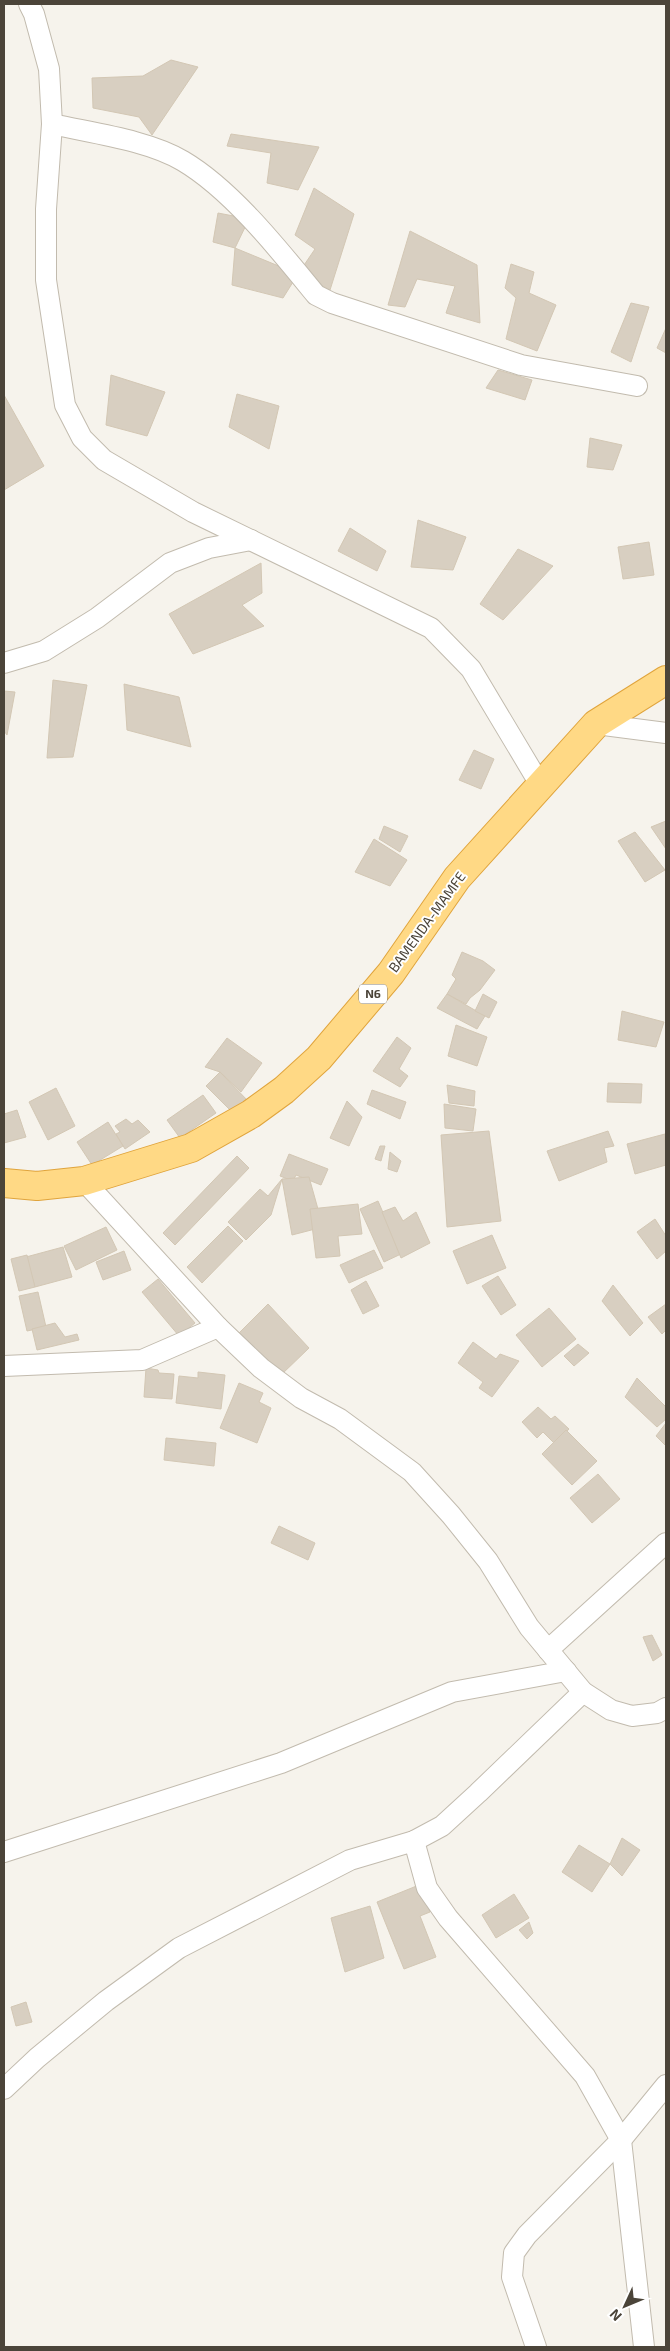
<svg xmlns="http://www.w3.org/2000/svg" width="670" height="2351" viewBox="0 0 670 2351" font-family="'Exo 2',sans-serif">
<rect width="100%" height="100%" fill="#f6f3ec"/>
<g fill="#d8cfc1" stroke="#d3c7b4">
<polygon points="171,60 198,67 152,135 139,117 93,108 92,78 143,76"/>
<polygon points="231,134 319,147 298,190 267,183 271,153 227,146"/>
<polygon points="314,188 354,214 330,290 298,274 315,249 295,235"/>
<polygon points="218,213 249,219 235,248 213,242"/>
<polygon points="410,231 477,265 480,323 446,313 455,286 417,279 405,307 388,305"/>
<polygon points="235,248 298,274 283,298 232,285"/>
<polygon points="511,264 534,272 529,293 556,305 537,351 506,339 516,298 505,288"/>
<polygon points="631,303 649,307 631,362 611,352"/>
<polygon points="666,328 666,353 657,348"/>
<polygon points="498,370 532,380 525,400 486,388"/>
<polygon points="111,375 165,392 147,436 106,425"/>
<polygon points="237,394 279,406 269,449 229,427"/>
<polygon points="4,395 44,466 4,490"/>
<polygon points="590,438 622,445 613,470 587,467"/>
<polygon points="418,520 466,537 453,570 411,567"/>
<polygon points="350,528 386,551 377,571 338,551"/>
<polygon points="649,542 654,575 623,579 618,547"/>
<polygon points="518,549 553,566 503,620 480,604"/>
<polygon points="261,563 262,593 242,605 264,626 193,654 169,614"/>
<polygon points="53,680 87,685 73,757 47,758"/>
<polygon points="124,684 179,697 191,747 127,730"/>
<polygon points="4,691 15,692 7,735 4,731"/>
<polygon points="474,750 494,759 481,789 459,780"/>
<polygon points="666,821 666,849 651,827"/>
<polygon points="384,826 408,836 400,852 379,839"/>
<polygon points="635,832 665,870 645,882 618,841"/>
<polygon points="374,839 407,860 390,886 355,872"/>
<polygon points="462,952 483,961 495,970 480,990 470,998 466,1004 447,994 456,979 452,975"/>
<polygon points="447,994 485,1016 477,1029 437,1008"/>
<polygon points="483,994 497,1002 489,1018 475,1011"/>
<polygon points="622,1011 664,1022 656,1047 618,1040"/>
<polygon points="456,1025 487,1037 477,1066 448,1056"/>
<polygon points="397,1037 411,1048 399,1069 408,1076 400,1087 373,1071"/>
<polygon points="227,1038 262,1063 241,1092 220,1072 205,1067"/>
<polygon points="220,1072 249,1102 235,1115 206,1086"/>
<polygon points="608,1083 642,1084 641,1103 607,1102"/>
<polygon points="447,1085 475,1091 474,1106 449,1103"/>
<polygon points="56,1088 75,1126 48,1140 29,1102"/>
<polygon points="372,1090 406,1102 400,1119 367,1104"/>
<polygon points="203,1095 216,1113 180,1138 167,1120"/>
<polygon points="347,1101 362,1117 349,1146 330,1138"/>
<polygon points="444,1104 476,1109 473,1131 445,1128"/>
<polygon points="17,1110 26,1137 4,1143 4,1114"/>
<polygon points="126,1119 132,1124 138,1120 150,1132 125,1149 116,1134 120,1132 115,1126"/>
<polygon points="108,1122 123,1146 92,1165 77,1142"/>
<polygon points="489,1131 501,1221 447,1227 441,1135"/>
<polygon points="608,1131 614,1146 604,1148 607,1162 559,1181 547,1151"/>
<polygon points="665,1134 666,1165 635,1174 627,1144"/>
<polygon points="380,1146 385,1146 381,1161 375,1159"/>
<polygon points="390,1152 401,1161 397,1172 388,1169"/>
<polygon points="289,1154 328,1169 321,1185 296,1175 293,1181 280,1176"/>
<polygon points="237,1156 249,1168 175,1245 163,1233"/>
<polygon points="309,1177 323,1227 292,1235 282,1179"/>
<polygon points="282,1179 271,1215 246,1240 228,1222 260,1189 268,1196"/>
<polygon points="378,1201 401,1254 384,1262 360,1209"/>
<polygon points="358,1204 362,1234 338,1236 340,1256 316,1258 310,1209"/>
<polygon points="395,1207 403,1221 416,1212 430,1243 401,1258 382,1212"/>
<polygon points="655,1219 666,1236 666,1251 657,1259 637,1232"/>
<polygon points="228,1226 243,1241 202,1283 187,1267"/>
<polygon points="106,1227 117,1250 76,1270 64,1246"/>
<polygon points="492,1235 506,1268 467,1284 453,1251"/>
<polygon points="63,1247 72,1277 35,1287 26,1257"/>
<polygon points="374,1250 383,1268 349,1283 340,1265"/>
<polygon points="124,1251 131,1270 103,1280 96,1262"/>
<polygon points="27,1255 35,1287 19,1291 11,1259"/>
<polygon points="498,1276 516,1305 501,1315 482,1286"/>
<polygon points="158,1279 195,1323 179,1336 142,1292"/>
<polygon points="366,1281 379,1306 363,1314 351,1290"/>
<polygon points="613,1285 643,1323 630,1336 602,1301"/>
<polygon points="38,1292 46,1327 27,1331 19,1296"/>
<polygon points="268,1304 309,1348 281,1375 235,1337"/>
<polygon points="666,1304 666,1330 662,1334 648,1317"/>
<polygon points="549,1308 576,1339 542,1367 516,1335"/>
<polygon points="55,1323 65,1337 77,1334 79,1340 37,1350 32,1329"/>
<polygon points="473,1342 496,1359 500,1354 519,1361 492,1397 479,1388 483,1382 458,1363"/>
<polygon points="578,1344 589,1353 574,1366 564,1356"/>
<polygon points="146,1368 158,1370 159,1373 174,1374 172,1399 144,1397"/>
<polygon points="198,1372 225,1375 221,1409 176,1403 179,1376 198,1378"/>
<polygon points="637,1378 666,1407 666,1419 657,1427 625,1397"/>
<polygon points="239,1383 263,1393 259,1402 271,1408 257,1443 220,1428"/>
<polygon points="538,1407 551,1419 555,1416 569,1429 555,1444 543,1432 537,1438 522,1422"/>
<polygon points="666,1423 666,1446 656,1436"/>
<polygon points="566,1430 597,1461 572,1485 542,1454"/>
<polygon points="166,1438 216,1443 214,1466 164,1460"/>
<polygon points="598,1474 620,1499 592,1523 570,1498"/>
<polygon points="279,1526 315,1543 308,1560 271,1543"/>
<polygon points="652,1635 662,1655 653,1661 643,1637"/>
<polygon points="622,1838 640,1850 622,1876 610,1864"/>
<polygon points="579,1845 610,1864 592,1892 562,1872"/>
<polygon points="419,1885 430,1912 420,1916 436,1957 404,1969 377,1902"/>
<polygon points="514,1894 529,1918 496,1938 482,1915"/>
<polygon points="370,1906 384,1958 345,1972 331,1918"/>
<polygon points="529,1922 533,1933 527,1939 519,1930"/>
<polygon points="26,2002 32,2022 16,2026 11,2007"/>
</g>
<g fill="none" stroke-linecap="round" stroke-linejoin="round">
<defs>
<g id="minor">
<polyline points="29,4 34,14 49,69 52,124 46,209 46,280 65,405 82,438 104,460 193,512 431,628 471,669 541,786"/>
<path d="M52,124c39,9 96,16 131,37 49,29 97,90 133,134l16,8 189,62 116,21"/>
<polyline points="4,663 44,651 97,618 170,563 209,548 251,540"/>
<polyline points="596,724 666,733"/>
<polyline points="84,1181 218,1327 261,1368 301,1398 340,1419 412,1472 451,1515 488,1561 529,1627 583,1692 611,1710 632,1716 657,1713 666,1708"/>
<polyline points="4,1366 142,1360 218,1327"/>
<polyline points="548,1650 666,1543"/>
<polyline points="414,1841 427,1888 448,1918 585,2076 621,2140 644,2347"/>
<polyline points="4,1852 281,1763 452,1692 566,1671"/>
<polyline points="4,2089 37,2058 106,2001 179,1948 350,1860 414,1841 442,1826 478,1793 583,1692"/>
<polyline points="536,2347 512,2277 514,2253 527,2235 621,2140 666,2085"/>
</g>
<polyline id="trunk" points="4,1183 37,1186 84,1181 191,1148 251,1114 284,1090 319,1058 391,973 457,878 596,724 666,680"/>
</defs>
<use href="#minor" stroke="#c2bbae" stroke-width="22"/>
<use href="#trunk" stroke="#e0a43c" stroke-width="30"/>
<use href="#minor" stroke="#fff" stroke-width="20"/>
<use href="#trunk" stroke="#ffd985" stroke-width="28"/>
</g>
<g text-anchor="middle" stroke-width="4" stroke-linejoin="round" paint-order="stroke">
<rect fill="#fff" stroke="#817c74" stroke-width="1" x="359" y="984.5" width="28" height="19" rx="4"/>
<g font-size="12" font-weight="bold" fill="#4b4439">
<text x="373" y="998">N6</text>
</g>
<g font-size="14" fill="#4b4439" stroke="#fff">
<text transform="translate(427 922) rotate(-54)" y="5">BAMENDA-MAMFE</text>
</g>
</g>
<rect width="670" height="2351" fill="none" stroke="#4b4439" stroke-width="10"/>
<g transform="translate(625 2306) rotate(226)" stroke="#ffffff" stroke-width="4" paint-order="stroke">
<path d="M0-4L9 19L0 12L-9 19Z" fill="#4b4439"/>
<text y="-8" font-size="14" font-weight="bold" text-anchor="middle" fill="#4b4439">N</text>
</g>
</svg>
